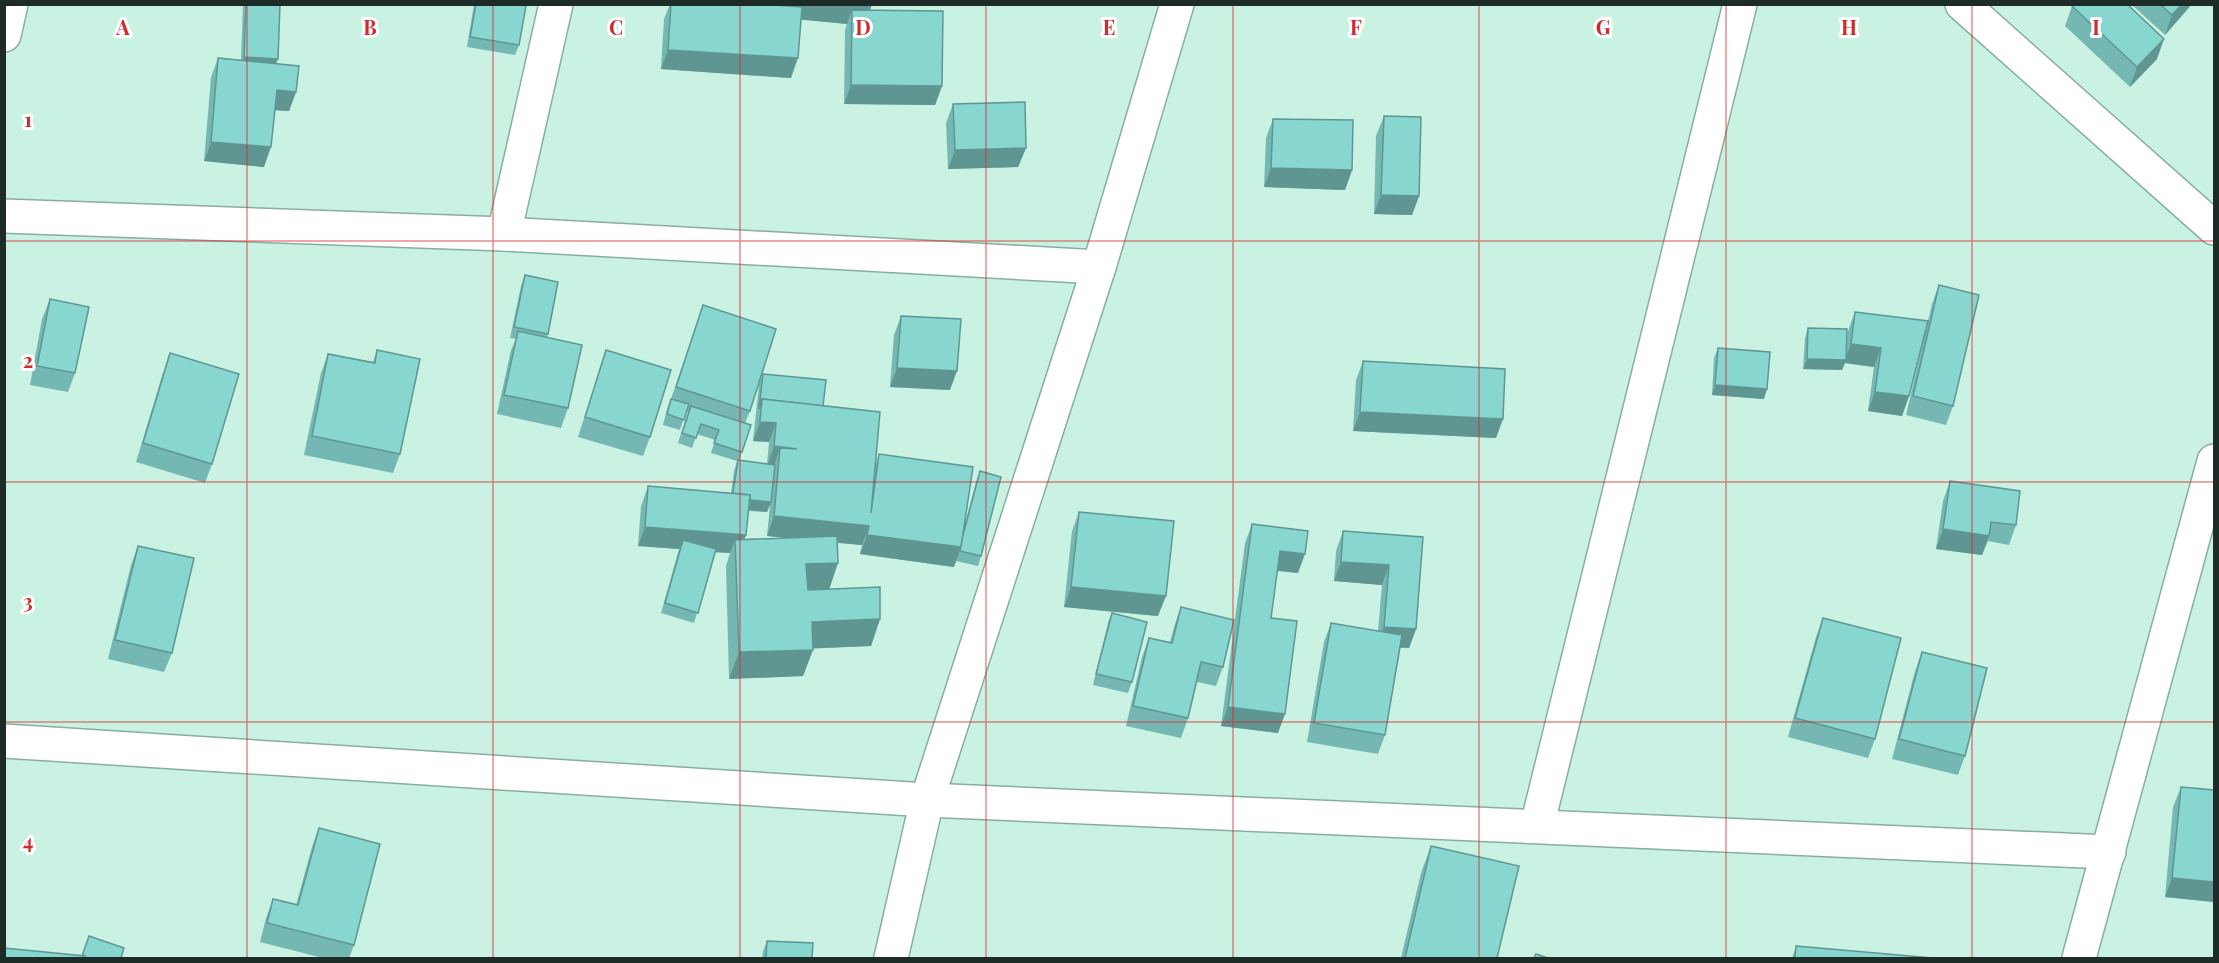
<svg xmlns="http://www.w3.org/2000/svg" width="2219" height="963" viewBox="0 0 2219 963" font-family="'Playfair Display',serif">
<rect width="100%" height="100%" fill="#caf2e2"/>
<g fill="none" stroke-linecap="round" stroke-linejoin="round">
<defs>
<g id="minor">
<polyline points="1962,4 2214,228"/>
<polyline points="4,35 11,4"/>
<polyline points="4,216 504,234 1099,267"/>
<polyline points="504,234 556,4"/>
<polyline points="4,741 927,800 2109,852"/>
<polyline points="1537,826 1740,4"/>
<polyline points="891,958 927,800 1099,267 1177,4"/>
<polyline points="2079,958 2214,461"/>
</g>
</defs>
<use href="#minor" stroke="#88ae9f" stroke-width="36"/>
<use href="#minor" stroke="#fff" stroke-width="33"/>
</g>
<g fill="#75b8b3" fill-rule="evenodd">
<polygon points="243,4 280,4 276,63 296,92 289,111 275,110 264,167 204,161 211,77 218,58 241,60"/>
<polygon points="474,4 517,4 519,45 515,55 467,47"/>
<polygon points="670,4 872,4 870,11 942,86 935,105 844,104 845,30 847,24 801,19 791,78 661,69 664,19"/>
<polygon points="2131,4 2192,4 2165,35"/>
<polygon points="2072,6 2157,59 2130,87 2065,26"/>
<polygon points="953,104 1026,148 1018,167 948,169 946,123"/>
<polygon points="1384,116 1419,196 1412,215 1374,214 1376,136"/>
<polygon points="1273,119 1352,170 1345,190 1264,187 1266,138"/>
<polygon points="525,275 548,334 547,337 568,408 561,428 497,414 511,350 516,339 510,338 521,286"/>
<polygon points="1939,285 1953,406 1946,425 1906,415 1932,304"/>
<polygon points="50,299 75,373 68,392 30,385 42,319"/>
<path d="M703,305l47,106 -5,12 6,2 -12,36 28,3 2,-22 -16,-1 6,-57 4,-10 60,32 52,60 4,-12 85,73 12,-45 4,-11 1,85 -3,10 -22,-5 -2,6 -94,-13 2,-9 -24,-2 -9,46 51,30 -9,27 -58,2 -10,28 -74,3 -3,-113 4,-13 -15,-1 -21,71 -33,-10 18,-64 -41,-3 3,-40 7,-20 83,7 3,-22 3,-10 -26,-8 4,-13 -18,-6 -5,14 -14,-5 10,-31h-2l-6,18 -17,-5 4,-16 4,-10zM770,505l-3,31 20,2 -42,1 4,-28 18,1z"/>
<polygon points="1855,312 1928,321 1909,396 1902,416 1868,411 1874,367 1845,363 1842,370 1803,369 1805,338 1808,328 1846,347 1848,331"/>
<polygon points="901,316 950,390 890,387 894,335"/>
<polygon points="1718,348 1764,399 1712,395 1714,358"/>
<polygon points="377,350 400,454 393,473 304,455 321,373 328,354 373,362"/>
<polygon points="606,350 650,437 643,456 578,437"/>
<polygon points="170,353 212,464 205,483 136,462 163,373"/>
<polygon points="1363,361 1496,438 1353,431 1356,380"/>
<polygon points="1950,481 2016,525 2009,545 1988,541 1982,555 1936,549 1943,501"/>
<polygon points="1079,512 1158,616 1064,607 1072,531"/>
<polygon points="1252,524 1298,573 1277,571 1271,618 1278,733 1221,726 1245,543"/>
<polygon points="1343,531 1423,537 1416,629 1409,648 1400,648 1385,735 1378,754 1307,742 1324,642 1331,623 1378,631 1382,585 1334,581 1336,551"/>
<polygon points="138,546 172,653 164,672 108,659 131,565"/>
<polygon points="1181,607 1223,667 1216,686 1197,682 1188,718 1181,738 1126,726 1142,657 1149,638 1170,642 1174,627"/>
<polygon points="1112,613 1132,682 1128,693 1093,685 1108,623"/>
<polygon points="1823,618 1875,739 1868,758 1788,737 1816,637"/>
<polygon points="1922,652 1965,756 1958,775 1892,759 1915,671"/>
<polygon points="2181,787 2214,790 2214,902 2165,897 2173,807"/>
<polygon points="319,828 354,945 349,958 323,958 260,942 266,918 273,899 296,905 312,847"/>
<polygon points="1431,846 1497,958 1401,958 1421,873"/>
<polygon points="767,941 812,958 762,958 763,951"/>
<polygon points="1796,946 1933,958 1792,958"/>
</g>
<g fill="#5f9692">
<polygon points="723,4 872,4 864,25 852,10 847,24 720,12"/>
<polygon points="2182,4 2192,4 2165,35 2172,15"/>
<polygon points="2164,39 2157,59 2130,87 2137,67"/>
<polygon points="668,50 798,58 791,78 661,69"/>
<polygon points="244,57 278,59 274,69 241,68"/>
<polygon points="851,85 942,86 935,105 844,104"/>
<polygon points="277,90 296,92 289,111 270,110"/>
<polygon points="211,142 271,147 264,167 204,161"/>
<polygon points="1026,148 1018,167 948,169 955,150"/>
<polygon points="1271,168 1352,170 1345,190 1264,187"/>
<polygon points="1381,195 1419,196 1412,215 1374,214"/>
<polygon points="1851,344 1881,348 1874,367 1845,363 1842,370 1803,369 1807,359 1845,360"/>
<polygon points="897,368 957,371 950,390 890,387"/>
<polygon points="1715,385 1767,389 1764,399 1712,395"/>
<polygon points="1875,392 1909,396 1902,416 1868,411"/>
<polygon points="1360,412 1503,419 1496,438 1353,431"/>
<polygon points="760,422 776,423 769,442 753,441"/>
<polygon points="774,446 797,449 780,448 774,466 767,466"/>
<polygon points="733,498 771,502 767,512 729,508"/>
<polygon points="774,516 869,526 862,545 767,536"/>
<polygon points="645,527 746,535 739,554 735,540 730,553 680,550 683,540 679,549 638,546"/>
<polygon points="1943,529 1989,536 1982,555 1936,549"/>
<polygon points="867,535 961,547 954,567 860,554"/>
<polygon points="1280,551 1305,554 1298,573 1273,570"/>
<polygon points="1341,562 1389,565 1382,585 1334,581"/>
<polygon points="838,563 829,590 796,591 806,564"/>
<polygon points="1071,587 1166,596 1158,616 1064,607"/>
<polygon points="880,619 871,646 802,649 812,622"/>
<polygon points="1384,627 1416,629 1409,648 1377,646"/>
<polygon points="813,650 803,676 729,679 739,652"/>
<polygon points="1228,707 1285,714 1278,733 1221,726"/>
<polygon points="2172,878 2214,882 2214,902 2165,897"/>
</g>
<g fill="#88d6d0" stroke="#5f9692" stroke-width="1.5">
<polygon points="246,4 280,4 278,59 244,57"/>
<polygon points="476,4 517,4 526,6 519,45 470,37"/>
<polygon points="671,4 761,4 802,7 798,58 668,50"/>
<polygon points="2074,4 2127,4 2164,39 2137,67 2072,6"/>
<polygon points="2160,4 2182,4 2172,15"/>
<polygon points="852,10 943,11 942,86 851,85"/>
<polygon points="218,58 299,66 296,92 277,90 271,147 211,142"/>
<polygon points="1025,102 1026,148 955,150 953,104"/>
<polygon points="1384,116 1421,117 1419,196 1381,195"/>
<polygon points="1273,119 1353,120 1352,170 1271,168"/>
<polygon points="525,275 558,282 548,334 514,327"/>
<polygon points="1939,285 1979,295 1953,406 1913,396"/>
<polygon points="50,299 89,307 75,373 37,366"/>
<polygon points="703,305 776,329 750,411 676,387"/>
<polygon points="1855,312 1928,321 1909,396 1875,392 1881,348 1851,344"/>
<polygon points="901,316 961,319 957,371 897,368"/>
<polygon points="1808,328 1847,329 1846,360 1807,359"/>
<polygon points="518,331 582,345 568,408 504,395"/>
<polygon points="1718,348 1770,352 1767,389 1715,385"/>
<polygon points="377,350 420,359 400,454 312,436 328,354 375,363"/>
<polygon points="606,350 671,370 650,437 585,417"/>
<polygon points="170,353 239,374 212,464 143,443"/>
<polygon points="1363,361 1505,369 1503,419 1360,412"/>
<polygon points="763,374 826,380 823,406 762,399 759,409"/>
<polygon points="671,399 689,404 684,420 667,414"/>
<polygon points="762,399 880,412 871,513 879,454 973,467 961,547 867,535 869,526 774,516 780,448 797,449 774,446 776,423 760,422"/>
<polygon points="691,406 751,425 742,452 714,443 719,430 701,424 696,438 682,433"/>
<polygon points="738,460 775,465 771,502 750,500 750,495 733,493"/>
<polygon points="980,471 1001,477 981,556 960,551 963,535"/>
<polygon points="1950,481 2020,491 2016,525 1991,522 1989,536 1943,529"/>
<polygon points="648,486 750,495 746,535 645,527"/>
<polygon points="1079,512 1174,521 1166,596 1071,587"/>
<polygon points="1252,524 1308,531 1305,554 1280,551 1271,618 1297,621 1285,714 1228,707"/>
<polygon points="1343,531 1423,537 1416,629 1384,627 1389,565 1341,562"/>
<polygon points="837,536 838,563 806,564 808,590 880,587 880,619 812,622 813,650 739,652 735,540"/>
<polygon points="683,540 716,549 698,613 665,603"/>
<polygon points="138,546 194,558 172,653 115,640"/>
<polygon points="1181,607 1234,620 1223,667 1201,662 1188,718 1133,706 1149,638 1172,643"/>
<polygon points="1112,613 1147,622 1132,682 1096,674"/>
<polygon points="1823,618 1901,638 1875,739 1795,718"/>
<polygon points="1331,623 1402,635 1385,735 1314,723"/>
<polygon points="1922,652 1987,668 1965,756 1899,739"/>
<polygon points="2181,787 2214,790 2214,882 2172,878"/>
<polygon points="319,828 380,844 354,945 267,923 273,899 298,905"/>
<polygon points="1431,846 1519,866 1497,958 1405,958"/>
<polygon points="89,936 124,948 121,958 85,958 85,956 82,956"/>
<polygon points="767,941 813,943 812,958 766,958"/>
<polygon points="1796,946 1933,958 1795,958"/>
<polygon points="4,948 85,956 85,958 4,958"/>
<polygon points="1536,954 1548,958 1534,958"/>
</g>
<path fill="none" stroke="#d62828" stroke-width="1.5" stroke-opacity="0.55" d="M247,4v954M493,4v954M740,4v954M986,4v954M1233,4v954M1479,4v954M1726,4v954M1972,4v954M4,241h2210M4,482h2210M4,722h2210"/>
<g font-size="20" text-anchor="middle" font-weight="bold" fill="#d62828" stroke="#fff" stroke-width="6" stroke-linejoin="round" paint-order="stroke">
<text x="123" y="35">A</text>
<text x="370" y="35">B</text>
<text x="616" y="35">C</text>
<text x="863" y="35">D</text>
<text x="1109" y="35">E</text>
<text x="1356" y="35">F</text>
<text x="1603" y="35">G</text>
<text x="1849" y="35">H</text>
<text x="2096" y="35">I</text>
<text x="28" y="127">1</text>
<text x="28" y="368">2</text>
<text x="28" y="609">3</text>
<text x="28" y="849">4</text>
</g>
<rect width="2219" height="963" fill="none" stroke="#1d2c26" stroke-width="12"/>
</svg>
